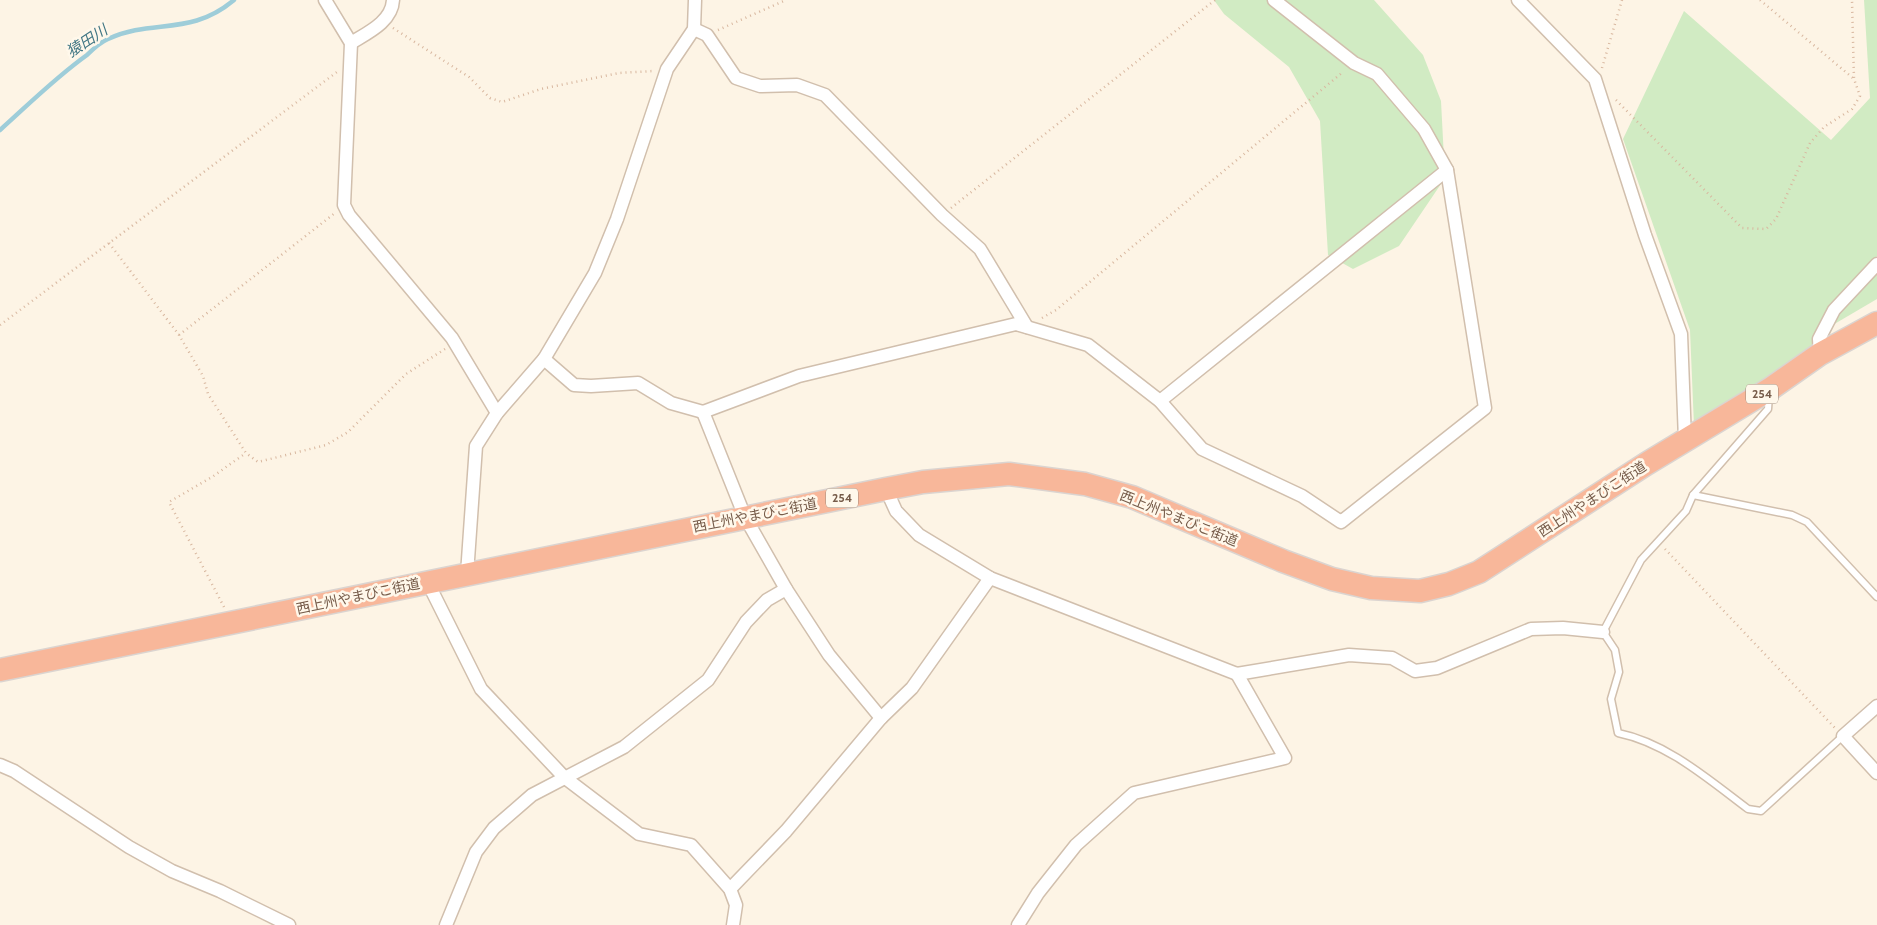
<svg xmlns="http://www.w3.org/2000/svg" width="1877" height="925" viewBox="0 0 1877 925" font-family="Cabin,'Noto Sans JP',sans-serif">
<rect width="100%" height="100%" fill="#fdf4e5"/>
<g fill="#d1ebc3">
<polygon points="1214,0 1374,0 1423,55 1441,101 1445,178 1399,246 1353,269 1328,255 1320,121 1289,67 1224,14"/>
<polygon points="1864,0 1877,0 1877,256 1832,304 1824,317 1810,354 1694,426 1690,330 1623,139 1684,11 1831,140 1870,98"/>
<polygon points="1877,271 1877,299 1831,326 1838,312"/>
</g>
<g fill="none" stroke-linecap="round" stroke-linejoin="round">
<path stroke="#9ecdd9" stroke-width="4.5" d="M0,130c28,-25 56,-53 87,-75 6,-6 14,-13 21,-16 45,-21 82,-2 126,-39"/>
<defs>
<g id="lane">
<path d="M1769,396l-1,13 -75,86 -7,16 -45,49 -38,72 12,18 4,22 -8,27 7,34c49,10 90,46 130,76l13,2 82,-75"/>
<polyline points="1693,495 1792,515 1807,522 1877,597"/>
</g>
<g id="street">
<polyline points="325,0 351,43 344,205 349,215 452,338 497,413"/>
<polyline points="1518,0 1595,79 1645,235 1681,334 1685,440"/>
<polyline points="694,29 707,35 736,78 760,86 797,85 825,95 942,215 980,249 1027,327"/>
<path d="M351,43c16,-10 41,-21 42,-43"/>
<polyline points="1820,354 1819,339 1834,310 1877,264"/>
<polyline points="544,359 574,385 591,386 638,383 671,403 703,412 799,376 1016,324 1088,345 1160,401 1202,449 1302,496 1341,522 1485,408 1447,170 1424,129 1377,74 1354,63 1274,0"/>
<polyline points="1160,401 1447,170"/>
<polyline points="703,412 745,517 786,589 829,655 881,718"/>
<polyline points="886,489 896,511 919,535 990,578 1237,674 1349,655 1392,658 1415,671 1437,668 1531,629 1563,628 1603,632"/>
<polyline points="467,574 476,446 497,413 544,359 595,273 617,219 667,69 694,29 695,0"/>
<polyline points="427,581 481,689 564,777 639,834 691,845 730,889 736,905 733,925"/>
<polyline points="1877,706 1843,736 1877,773"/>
<polyline points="0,765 14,771 129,847 172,871 220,891 289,925"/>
<polyline points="730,889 786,831 881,718 912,688 990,578"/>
<polyline points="446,925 476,852 494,828 532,795 624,747 708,680 746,622 767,600 786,589"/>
<polyline points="1018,925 1038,893 1076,845 1134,793 1285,758 1237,674"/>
</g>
<polyline id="highway" points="0,670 886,489 923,482 1009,474 1085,484 1132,497 1283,561 1332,579 1371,588 1420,591 1449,584 1479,572 1646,464 1770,389 1820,354 1877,323"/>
</defs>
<use href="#lane" stroke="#d1bfad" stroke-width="9"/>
<use href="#street" stroke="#d1bfad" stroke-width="15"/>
<use href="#highway" stroke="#dbd4d0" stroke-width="25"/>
<g stroke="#d8b79f" stroke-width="2.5" stroke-dasharray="1 4" stroke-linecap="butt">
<polyline points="1760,0 1854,79"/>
<polyline points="393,28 469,77 490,98 502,102 541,89 619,73 653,71"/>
<polyline points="718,30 786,0"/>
<polyline points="1602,68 1622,0"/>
<polyline points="1616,100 1742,228 1766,229 1776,219 1810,143 1824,127 1852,109 1860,96 1854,79 1852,0"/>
<polyline points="951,208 1215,0"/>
<polyline points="109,243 179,335 203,376 208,394 246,453 258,462 326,445 348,432 406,374 445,349"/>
<polyline points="1042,318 1056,310 1343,72"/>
<polyline points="0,325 337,72"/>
<polyline points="179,335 335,213"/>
<polyline points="1665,549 1835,728"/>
<polyline points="224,607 169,502 212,477 246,453"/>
</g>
<use href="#lane" stroke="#fff" stroke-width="6"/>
<use href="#street" stroke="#fff" stroke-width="12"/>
<use href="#highway" stroke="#f8b79a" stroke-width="22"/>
</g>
<g text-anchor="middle" stroke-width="5" stroke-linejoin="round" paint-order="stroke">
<g fill="#fff8eb" stroke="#9f8a7a" stroke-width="1">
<rect x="1746" y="384.5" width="32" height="19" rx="4"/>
<rect x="826" y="488.5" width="32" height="19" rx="4"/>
</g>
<g font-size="12" font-weight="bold" fill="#765b49">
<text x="1762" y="398">254</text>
<text x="842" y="502">254</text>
</g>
<g font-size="14" fill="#765b49" stroke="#fff8eb">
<text transform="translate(1592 499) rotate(-33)" y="5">西上州やまびこ街道</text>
<text transform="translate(755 515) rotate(-11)" y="5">西上州やまびこ街道</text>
<text transform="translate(1179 518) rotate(22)" y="5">西上州やまびこ街道</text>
<text transform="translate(358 596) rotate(-12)" y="5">西上州やまびこ街道</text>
</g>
<g font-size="15" font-style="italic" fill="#3f7583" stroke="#fff8eb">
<text transform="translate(87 41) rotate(-33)" y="5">猿田川</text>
</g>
</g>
</svg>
